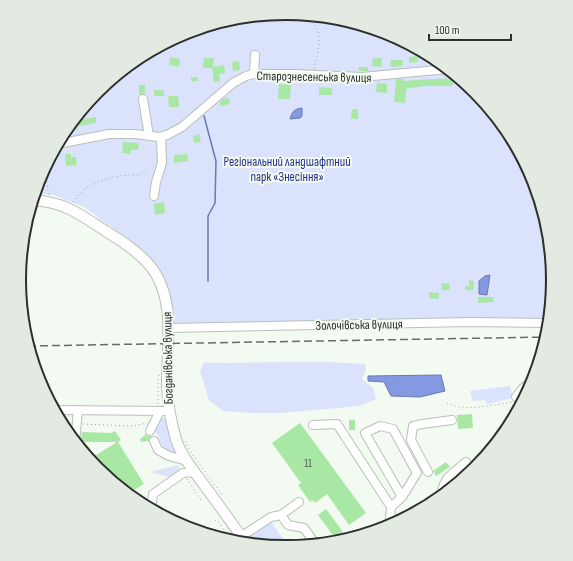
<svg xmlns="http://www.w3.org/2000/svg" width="573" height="561" viewBox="0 0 573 561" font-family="'Sofia Sans Condensed',sans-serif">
<rect width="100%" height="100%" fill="#f2faf1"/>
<g fill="#dae2fc">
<polygon points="287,13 339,18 389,33 435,58 476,92 509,132 534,178 549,229 554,281 550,321 176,327 172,323 153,262 142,249 84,207 54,195 35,193 39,178 64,132 98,91 138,58 184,33 235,18"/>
<polygon points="204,362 217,363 290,362 326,362 365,364 366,369 362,379 373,388 376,399 360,406 279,413 254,413 223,411 209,400 200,371"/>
<polygon points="510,386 513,398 487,404 485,400 473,401 470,391"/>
<path d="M161,417l6,3 10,32c-14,2 -18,-13 -22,-23z"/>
<polygon points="178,465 182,473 173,478 151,472"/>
<polygon points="270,522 272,523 289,548 256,545 248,535"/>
</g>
<g fill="#8599e3" stroke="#6b7aac">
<path d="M302,108v8l-2,2 -10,1c2,-8 5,-10 12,-11z"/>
<polygon points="490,275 487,295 479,294 479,281 485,276"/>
<polygon points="441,375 445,391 420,397 391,396 384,382 368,381 368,376"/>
</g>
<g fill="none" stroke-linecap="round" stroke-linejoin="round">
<polyline stroke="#6b7aac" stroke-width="1.5" points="204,116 216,161 215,203 208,216 208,281"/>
</g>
<g fill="#a9e8a4">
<polygon points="417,56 418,62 409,63 409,57"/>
<polygon points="170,57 180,59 179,67 169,65"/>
<polygon points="204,58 214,58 213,67 224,65 225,73 219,74 220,81 214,82 212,68 203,68"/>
<polygon points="373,58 382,58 381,67 372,66"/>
<polygon points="390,60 403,60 403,66 391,67"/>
<polygon points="239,61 240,70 233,71 232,62"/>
<rect x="359" y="67" width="9" height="4"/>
<rect x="191" y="77" width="7" height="4"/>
<polygon points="452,78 453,86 423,86 406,89 405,103 394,102 396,79 404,79 403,81"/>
<polygon points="377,83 387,84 387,93 376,92"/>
<polygon points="279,84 291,85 290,99 278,99"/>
<polygon points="139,85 145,85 145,94 139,95"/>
<polygon points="319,87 332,88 332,95 319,95"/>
<rect x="154" y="90" width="10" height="6"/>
<polygon points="168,96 178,96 179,107 169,107"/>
<polygon points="229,98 230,104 220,106 220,102 223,99"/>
<polygon points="352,109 358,109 358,119 351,119"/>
<polygon points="96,117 96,123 78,126 78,129 73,130 72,127 68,127 73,121"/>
<polygon points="199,134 201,142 194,143 193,136"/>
<polygon points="123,142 139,143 138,150 131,150 131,154 122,153"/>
<polygon points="65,154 71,154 71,157 76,157 77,165 66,166"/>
<polygon points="187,154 188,161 174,163 174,155"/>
<polygon points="164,202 165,213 155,215 154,204"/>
<polygon points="469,280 474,281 473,290 465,290 465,286 469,286"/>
<polygon points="442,283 450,284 449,290 441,290"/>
<polygon points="429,292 439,293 439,299 429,298"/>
<polygon points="478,297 493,297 493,302 478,303"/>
<polygon points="472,414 473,428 458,429 457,415"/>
<rect x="349" y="420" width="6" height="10"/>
<polygon points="300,423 366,513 349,525 327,494 315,503 313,500 310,502 298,485 301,483 272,443"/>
<polygon points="115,431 121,440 118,442 144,484 127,494 113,482 96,455 117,442 82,442 81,438 82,432 111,433"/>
<polygon points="145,433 147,436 151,436 149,440 149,443 148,441 141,442 140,439 145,435"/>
<polygon points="498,440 499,441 488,454 485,450"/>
<polygon points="446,462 450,467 436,476 433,471"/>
<polygon points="326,509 343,532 335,538 318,515"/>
</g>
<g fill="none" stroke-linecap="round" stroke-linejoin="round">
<defs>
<g id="minor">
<polyline points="254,74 255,55"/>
<polyline points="143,99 149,136"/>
<polyline points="58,144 109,134 135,134 159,137 167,135 182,127 233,83 246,76 254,74 294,74 362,77 448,69"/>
<polyline points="154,196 156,182 162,163 161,137"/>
<polyline points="169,328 471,322 550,323"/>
<polyline points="516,397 523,388 535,380"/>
<polyline points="54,410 169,411"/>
<polyline points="313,425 337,424 391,507"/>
<polyline points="150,431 160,411"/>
<polyline points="154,441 158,450 169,456 187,461"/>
<polyline points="75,443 78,410"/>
<polyline points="428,472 411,440 413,426 422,424 452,420"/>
<path d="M441,498c1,-20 11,-24 25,-36"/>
<polyline points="151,510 153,494 183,473 194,472"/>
<polyline points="281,515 299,502"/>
<polyline points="394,525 390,519 391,507 402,497 417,473 393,429 380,426 365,433 402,497"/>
<polyline points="242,536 271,517 281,515 288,525 304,528 316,545"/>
</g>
<path id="major" d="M33,200c32,2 48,15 74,32 16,10 32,20 44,35 26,33 15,83 16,121 1,18 4,34 9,51 5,17 18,32 28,46 15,20 29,40 43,59"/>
</defs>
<use href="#minor" stroke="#b8c0b7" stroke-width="10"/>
<use href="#major" stroke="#b8c0b7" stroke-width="12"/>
<g stroke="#9fa49e" stroke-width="1" stroke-dasharray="1 3" stroke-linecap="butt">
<path d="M301,14v5c27,4 17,30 13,50"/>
<polyline points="44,170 49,195"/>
<path d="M73,202c4,-5 9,-12 15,-15 15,-9 35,-13 52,-12l7,-6"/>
<path d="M447,403c16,9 46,2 64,-1"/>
<polyline points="158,404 158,381 159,375"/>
<polyline points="61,423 70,423"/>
<polyline points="83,424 133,426 147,423"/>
<polyline points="185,441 192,454 223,496"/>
<polyline points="187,479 201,500"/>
<polyline points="215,520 219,522 232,542"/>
<polyline points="253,538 258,545"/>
</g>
<use href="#minor" stroke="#fff" stroke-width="8"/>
<use href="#major" stroke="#fff" stroke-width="10"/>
<polyline stroke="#686c67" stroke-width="1.5" stroke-dasharray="8 4" stroke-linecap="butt" points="28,346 548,337"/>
</g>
<g text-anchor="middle" stroke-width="4" stroke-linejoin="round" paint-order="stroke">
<g font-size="11" fill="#4c5e4b">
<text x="308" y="467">11</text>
</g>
<g font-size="13" fill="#2d302d" stroke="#f2faf1">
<text transform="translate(314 76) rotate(1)" y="5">Старознесенська вулиця</text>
<text transform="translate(359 324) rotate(-1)" y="5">Золочівська вулиця</text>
<text transform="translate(167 358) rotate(-91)" y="5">Богданівська вулиця</text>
</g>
<g font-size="13" fill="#273287" stroke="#f2faf1">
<text x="287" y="166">Регіональний ландшафтний<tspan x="287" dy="15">парк «Знесіння»</tspan></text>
</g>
</g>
<path d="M0 0H573V561H0ZM26 280a260 260 0 1 1 520 0a260 260 0 1 1-520 0Z" fill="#e2eae1" fill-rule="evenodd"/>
<path fill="none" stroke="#2d302d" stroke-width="2" d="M26 280a260 260 0 1 1 520 0a260 260 0 1 1-520 0Z"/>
<path d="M429 34v6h82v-6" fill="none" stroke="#2d302d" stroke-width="2"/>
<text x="435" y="34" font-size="12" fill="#2d302d" stroke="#f2faf1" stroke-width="3" paint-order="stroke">100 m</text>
</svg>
